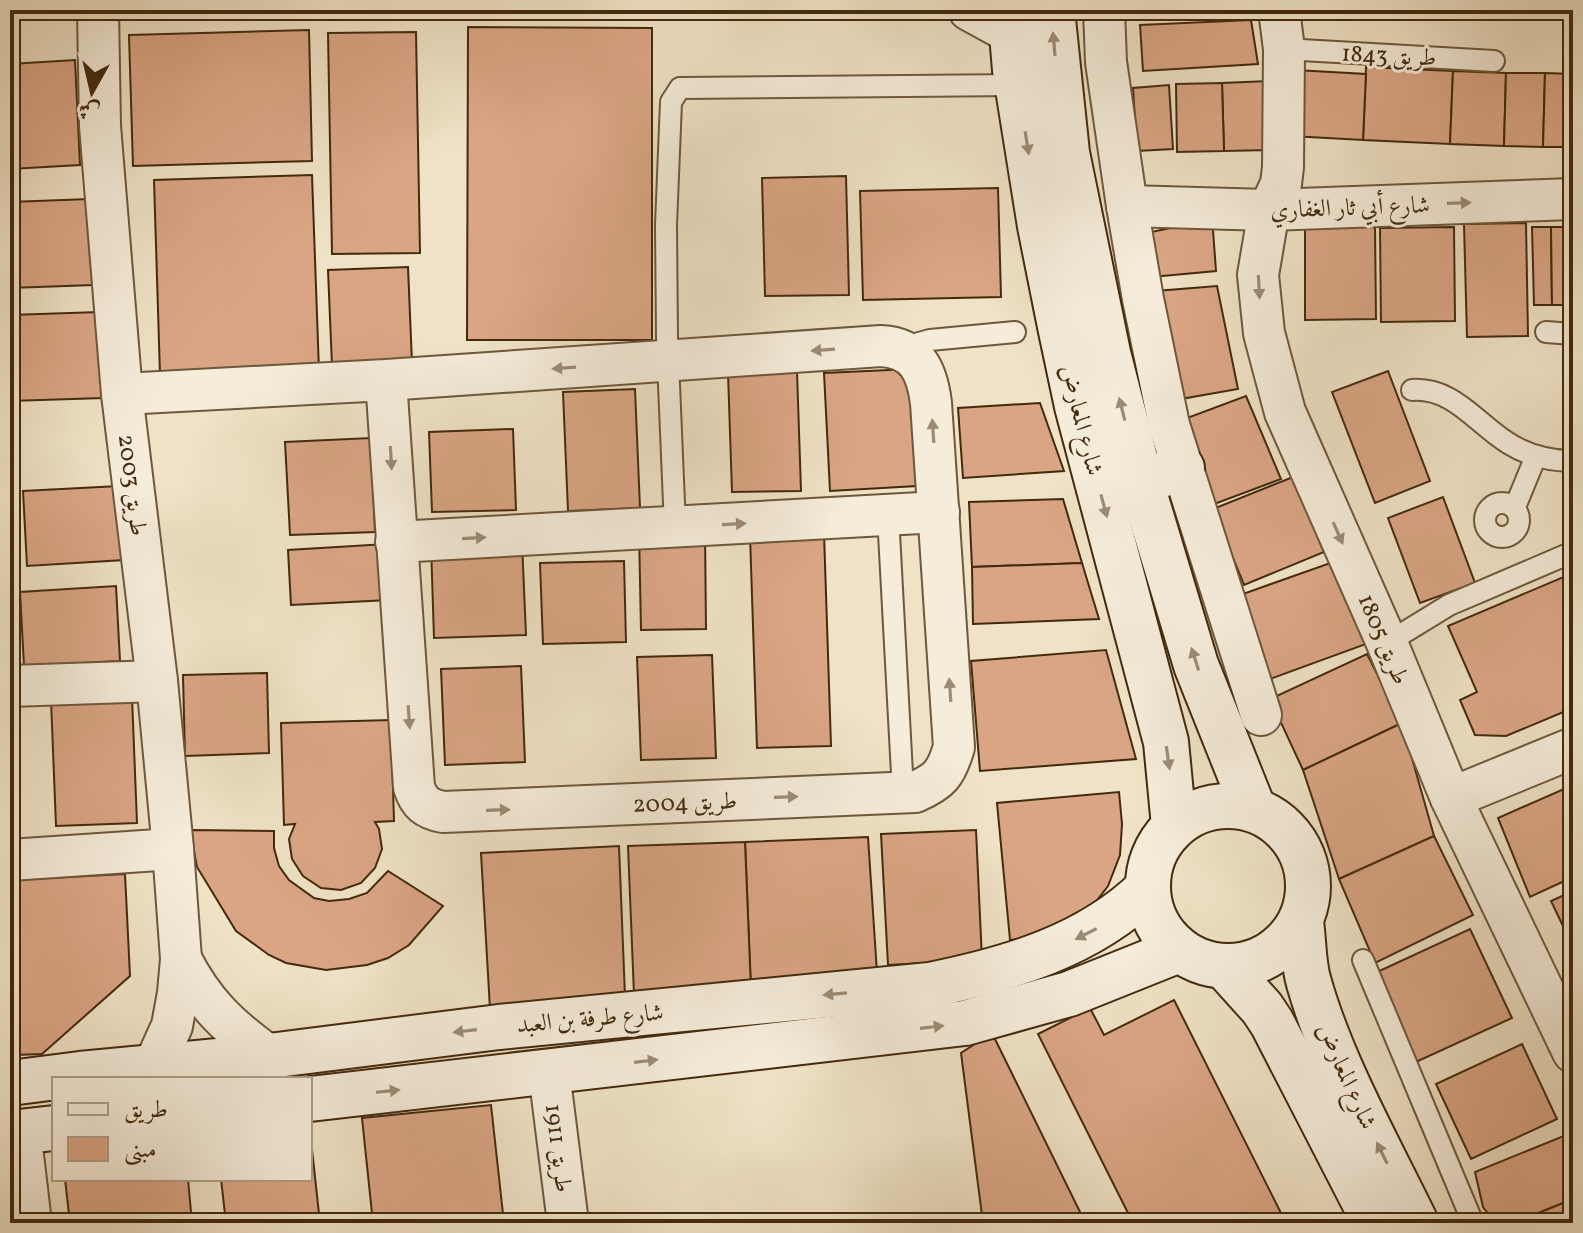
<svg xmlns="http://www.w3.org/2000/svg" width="1583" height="1233" viewBox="0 0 1583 1233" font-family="Vollkorn,Amiri,serif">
<rect width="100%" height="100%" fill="#efe2c6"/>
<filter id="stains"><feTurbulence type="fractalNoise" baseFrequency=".0025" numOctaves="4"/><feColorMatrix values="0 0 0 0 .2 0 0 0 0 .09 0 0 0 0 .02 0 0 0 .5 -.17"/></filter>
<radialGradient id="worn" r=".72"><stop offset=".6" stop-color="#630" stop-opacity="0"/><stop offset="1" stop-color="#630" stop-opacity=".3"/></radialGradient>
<g fill="#daa585" stroke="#432a0d" stroke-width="2">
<polygon points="1251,20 1258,64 1143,71 1140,25"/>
<polygon points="468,27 652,28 652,340 467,340"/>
<polygon points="309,30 312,161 133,166 129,35"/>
<polygon points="416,32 420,253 332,254 328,33"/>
<polygon points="75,60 80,165 10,169 10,64"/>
<polygon points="1366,67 1453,71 1450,144 1363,140"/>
<polygon points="1295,70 1366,74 1363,140 1291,136"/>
<polygon points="1453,71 1506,73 1504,146 1450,144"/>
<polygon points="1506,73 1545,73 1543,147 1504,146"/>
<polygon points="1545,73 1573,74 1573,147 1543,147"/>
<polygon points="1269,81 1270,150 1224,151 1222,83"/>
<polygon points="1222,83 1224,151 1177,152 1176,84"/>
<polygon points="1169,85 1173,149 1137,151 1133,88"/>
<polygon points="312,175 319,371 160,375 154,180"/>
<polygon points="846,176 849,295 765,296 762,178"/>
<polygon points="998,188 1001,297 863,300 860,191"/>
<polygon points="89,199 93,285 10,288 10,202"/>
<polygon points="1204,221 1213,230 1216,271 1152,277 1151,232"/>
<polygon points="1526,223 1528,336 1467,337 1464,224"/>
<polygon points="1305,226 1375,226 1376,319 1305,320"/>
<polygon points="1454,227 1455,321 1381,322 1380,228"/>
<polygon points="1532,227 1551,227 1552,305 1534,305"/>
<polygon points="1551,227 1573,227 1573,305 1552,305"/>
<polygon points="408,267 412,363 332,366 328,270"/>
<polygon points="1217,286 1238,389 1175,400 1156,291"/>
<polygon points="99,312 103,398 10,401 10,315"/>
<polygon points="911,369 917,486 830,491 824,373"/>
<polygon points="797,371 801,491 732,492 728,373"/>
<polygon points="1388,371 1430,481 1375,503 1332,392"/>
<polygon points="635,389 640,508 568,511 563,392"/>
<polygon points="1246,396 1281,479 1209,506 1179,421"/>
<polygon points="1040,403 1064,471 963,478 958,408"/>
<polygon points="513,429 516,510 432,512 429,432"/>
<polygon points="371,438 375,532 290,535 285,442"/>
<polygon points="1293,477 1324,552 1244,585 1213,509"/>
<polygon points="119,486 124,560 27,566 23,491"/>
<polygon points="1443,497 1475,583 1420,603 1388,518"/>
<polygon points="1063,499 1082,563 972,567 969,502"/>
<polygon points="705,530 706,629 641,630 639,531"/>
<polygon points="824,533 831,746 757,748 750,535"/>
<polygon points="522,542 526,635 434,638 431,545"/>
<polygon points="386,544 389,600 291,605 288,550"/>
<polygon points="624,561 626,642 543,644 540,563"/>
<polygon points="1336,561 1366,644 1270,679 1240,595"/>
<polygon points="1082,563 1099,619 973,624 972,567"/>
<polygon points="1573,573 1573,708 1506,736 1475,735 1460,700 1477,692 1448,626"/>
<polygon points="116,586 120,661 24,666 20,592"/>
<polygon points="1106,650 1136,759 980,771 971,661"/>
<polygon points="1367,654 1402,723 1303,770 1270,699"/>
<polygon points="712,655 716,758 641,760 637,657"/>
<polygon points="521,666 525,762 445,765 441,669"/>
<polygon points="267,673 269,753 185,756 183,675"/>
<polygon points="132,697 137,823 56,826 51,700"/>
<polygon points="391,720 394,821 375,822 379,829 382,849 375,868 361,883 341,890 321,888 303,876 292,859 289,839 295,824 284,825 281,723"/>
<polygon points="1402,723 1434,836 1339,879 1303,770"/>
<polygon points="1573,785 1573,877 1530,897 1498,818"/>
<polygon points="1119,792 1122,824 1120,855 1108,886 1088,912 1041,937 1010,940 997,803"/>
<polygon points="190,830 274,831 274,848 279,866 289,880 314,898 329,901 349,899 367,893 388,871 443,906 409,945 388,958 367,965 326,970 286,963 269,955 236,931 197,867"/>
<polygon points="976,830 982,960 888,965 881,834"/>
<polygon points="1434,836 1473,915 1375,963 1339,879"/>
<polygon points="868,837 877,973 751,990 745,842"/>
<polygon points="745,842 751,990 634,995 628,846"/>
<polygon points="619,846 625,996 490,1009 481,853"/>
<polygon points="125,874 130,976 42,1054 16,1055 10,939 10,880"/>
<polygon points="1573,891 1573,947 1551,901"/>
<polygon points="1470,929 1512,1018 1416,1062 1375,973"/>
<polygon points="1174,1000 1286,1223 1133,1223 1038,1034 1090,1008 1104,1035"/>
<polygon points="992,1033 1081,1214 1020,1223 983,1223 961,1053"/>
<polygon points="1522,1044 1557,1119 1471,1159 1436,1084"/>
<polygon points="491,1105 504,1223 373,1223 362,1118"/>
<polygon points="310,1131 320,1223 226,1223 221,1179 310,1179"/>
<polygon points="1571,1133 1573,1139 1573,1199 1514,1223 1495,1223 1483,1207 1475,1172"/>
<polygon points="65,1179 188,1179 192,1223 70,1223"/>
<polygon points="1573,1199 1573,1223 1514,1223"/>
</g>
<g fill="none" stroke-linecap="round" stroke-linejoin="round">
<defs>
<g id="service">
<polyline points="1284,49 1494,61"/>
<polyline points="1546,332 1573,334"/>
<polyline points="901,348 930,340 1015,332"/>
<path d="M1412,390c41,-3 64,33 96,53 19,12 42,18 65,18"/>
<circle cx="1502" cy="520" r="17"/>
<polyline points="1515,507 1536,456"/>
<polyline points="888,515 903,792"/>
<polyline points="675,527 667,337 666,225 671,102 680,88 1018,85"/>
<polyline points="1387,643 1449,605 1573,552"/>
<polyline points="1363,960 1473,1223"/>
</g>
<g id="minor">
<polyline points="98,10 100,126 122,394 157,681 173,849 181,959 178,993 172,1026 153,1068"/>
<polyline points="969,10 1011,33"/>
<polyline points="1104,10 1106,62 1127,206 1143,299 1169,425 1261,715"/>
<polyline points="1279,10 1284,49 1283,167 1281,184 1269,210 1258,275 1264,333 1285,412 1387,643 1451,798 1573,1052"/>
<polyline points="1127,206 1269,210 1573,199"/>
<path d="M122,394l264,-14 495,-34c36,2 46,25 50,57l23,344c-8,27 -14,34 -39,45l-472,20c-16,-3 -24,-9 -29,-25l-28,-407"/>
<polyline points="396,542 939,512"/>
<polyline points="10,686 157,681"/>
<polyline points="1451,798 1573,748"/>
<polyline points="10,860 173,849"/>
<path d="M181,959c23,45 48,68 88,97"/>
<polyline points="549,1072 568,1223"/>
<polyline points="11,1133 23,1155 31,1223"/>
</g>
<g id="secondary">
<polyline points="1010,10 1015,70 1040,226 1060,326 1077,406 1166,742 1174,826"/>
<polyline points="1052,10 1067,153 1108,353 1141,482 1196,665 1254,810"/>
<polyline points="1141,482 1182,468"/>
<circle cx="1228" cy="886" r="80"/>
<path d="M1301,922c3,20 2,42 8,61 23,81 70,164 107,240"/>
<polyline points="1225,967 1262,1008 1272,1023 1375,1223"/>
<path d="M10,1083l70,-9 189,-18 230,-29 431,-42c79,-16 159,-39 218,-97"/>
<polyline points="310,1099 965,1023 1069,994 1179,950"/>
<polyline points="10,1133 54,1128"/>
</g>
</defs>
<use href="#service" stroke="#6e583b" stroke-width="24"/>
<use href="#minor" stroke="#6e583b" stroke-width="44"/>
<use href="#secondary" stroke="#432a0d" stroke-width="48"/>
<use href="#service" stroke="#f5ecda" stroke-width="20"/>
<use href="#minor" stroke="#f5ecda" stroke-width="40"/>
<use href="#secondary" stroke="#f5ecda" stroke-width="44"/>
</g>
<defs><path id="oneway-solid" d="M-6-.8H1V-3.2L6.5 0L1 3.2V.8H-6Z" transform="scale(2)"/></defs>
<g fill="#9c8b74">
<use href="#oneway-solid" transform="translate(1054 44) rotate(-95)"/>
<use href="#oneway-solid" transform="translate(1027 143) rotate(81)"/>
<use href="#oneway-solid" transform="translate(1459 203) rotate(-2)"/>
<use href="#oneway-solid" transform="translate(1259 287) rotate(87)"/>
<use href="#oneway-solid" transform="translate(823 350) rotate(176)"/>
<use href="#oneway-solid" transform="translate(564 368) rotate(176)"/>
<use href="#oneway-solid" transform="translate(1122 409) rotate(-104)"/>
<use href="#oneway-solid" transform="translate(933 431) rotate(-94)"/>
<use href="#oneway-solid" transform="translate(391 458) rotate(87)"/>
<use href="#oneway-solid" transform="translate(1104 506) rotate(75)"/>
<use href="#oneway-solid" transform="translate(734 524) rotate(-3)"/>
<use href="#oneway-solid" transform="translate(1338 533) rotate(66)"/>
<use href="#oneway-solid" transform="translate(474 538) rotate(-3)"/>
<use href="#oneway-solid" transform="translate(1195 659) rotate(-108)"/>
<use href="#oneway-solid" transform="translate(950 690) rotate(-94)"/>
<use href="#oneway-solid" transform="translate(409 717) rotate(86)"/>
<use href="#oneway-solid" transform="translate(1168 758) rotate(82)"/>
<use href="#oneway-solid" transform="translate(786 797) rotate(-2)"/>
<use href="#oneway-solid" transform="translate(498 810) rotate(-2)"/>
<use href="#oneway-solid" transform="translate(1086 934) rotate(153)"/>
<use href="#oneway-solid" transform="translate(835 994) rotate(175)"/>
<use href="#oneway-solid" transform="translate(932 1027) rotate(-7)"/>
<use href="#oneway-solid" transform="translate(465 1031) rotate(173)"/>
<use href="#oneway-solid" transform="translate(646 1061) rotate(-7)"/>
<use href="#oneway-solid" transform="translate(388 1091) rotate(-6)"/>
<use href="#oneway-solid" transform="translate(1382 1153) rotate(-116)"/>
</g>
<g text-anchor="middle" stroke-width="6" stroke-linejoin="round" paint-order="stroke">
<g font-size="24" fill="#432a0d" stroke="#f5ecda">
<text transform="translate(1389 55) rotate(3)" y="8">طريق 1843</text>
<text transform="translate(1350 207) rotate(-2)" y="8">شارع أبي ثار الغفاري</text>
<text transform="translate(1082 420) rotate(76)" y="8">شارع المعارض</text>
<text transform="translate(133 485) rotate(83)" y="8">طريق 2003</text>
<text transform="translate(1384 639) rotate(67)" y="8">طريق 1805</text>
<text transform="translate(685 802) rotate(-2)" y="8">طريق 2004</text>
<text transform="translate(590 1018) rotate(-5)" y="8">شارع طرفة بن العبد</text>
<text transform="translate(1347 1076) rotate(66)" y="8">شارع المعارض</text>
<text transform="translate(559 1148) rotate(83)" y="8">طريق 1911</text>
</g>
</g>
<rect width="1583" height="1233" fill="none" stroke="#efe2c6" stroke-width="40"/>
<rect x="12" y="12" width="1559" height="1209" fill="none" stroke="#432a0d" stroke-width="4"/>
<rect x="20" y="20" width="1543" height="1193" fill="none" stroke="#432a0d" stroke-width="2"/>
<rect x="52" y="1077" width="260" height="104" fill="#f5ecda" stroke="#ae9e88" stroke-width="2"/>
<rect x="68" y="1103" width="40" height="12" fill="#f5ecda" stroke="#ae9e88" stroke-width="2"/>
<text x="124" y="1117" font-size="24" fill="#432a0d">طريق</text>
<rect x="68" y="1137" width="40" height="24" fill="#daa585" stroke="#ae9e88" stroke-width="2"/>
<text x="124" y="1157" font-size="24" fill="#432a0d">مبنى</text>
<g transform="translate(92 92) rotate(188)" stroke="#f5ecda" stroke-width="6" paint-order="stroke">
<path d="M0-6L14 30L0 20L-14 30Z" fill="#432a0d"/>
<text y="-12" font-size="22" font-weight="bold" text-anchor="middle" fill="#432a0d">ش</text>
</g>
<rect width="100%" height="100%" filter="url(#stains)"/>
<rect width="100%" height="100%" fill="url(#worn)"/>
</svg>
